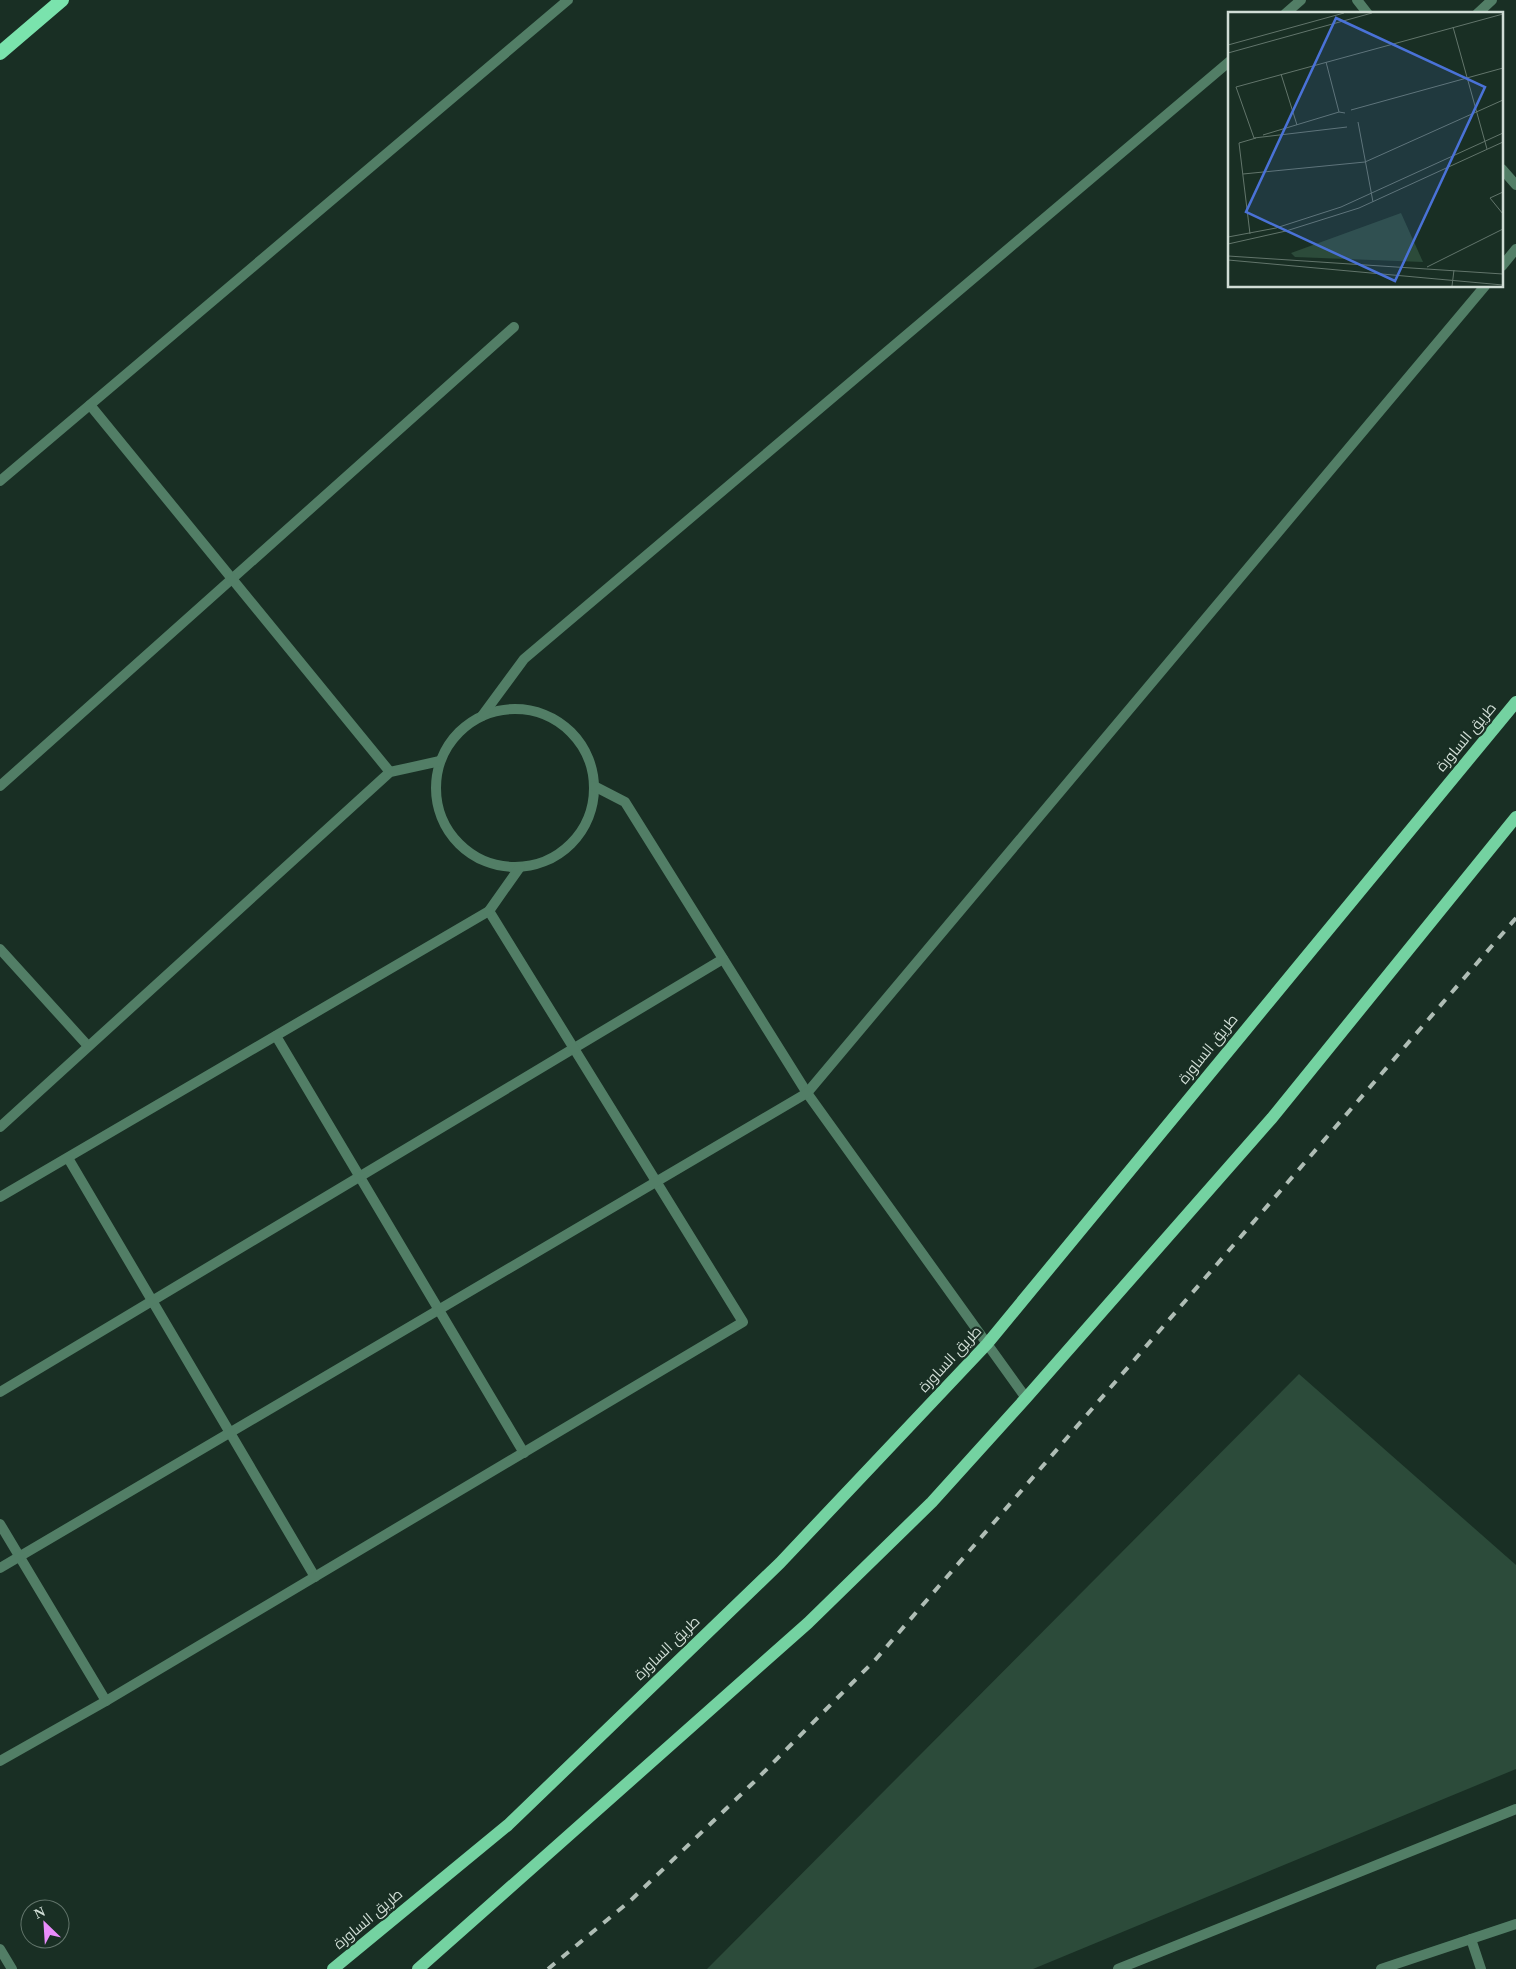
<svg xmlns="http://www.w3.org/2000/svg" width="1516" height="1969" viewBox="0 0 1516 1969" font-family="'Times New Roman',Cairo,serif">
<rect width="100%" height="100%" fill="#192f24"/>
<polygon fill="#2c4b3a" points="1299,1374 1516,1565 1516,1769 1033,1969 707,1969"/>
<g fill="none" stroke-linecap="round" stroke-linejoin="round">
<g stroke="#527e66" stroke-width="10">
<polyline points="1477,14 1492,0"/>
<polyline points="0,786 514,327"/>
<polyline points="276,1036 524,1453"/>
<polyline points="68,1158 315,1577"/>
<polyline points="0,1392 723,959"/>
<polyline points="0,1524 106,1701"/>
<polyline points="0,1761 106,1701 743,1322 489,911"/>
</g>
<g stroke="#527e66" stroke-width="10">
<polyline points="1357,0 1368,14"/>
<polyline points="1285,14 1301,0"/>
<polyline points="1502,169 1516,185"/>
<polyline points="1502,266 1516,249"/>
<polyline points="90,405 390,772"/>
<polyline points="0,481 568,0"/>
<circle cx="515" cy="788" r="79"/>
<polyline points="482,716 524,659 1230,61"/>
<polyline points="594,786 625,802 807,1093 1026,1398"/>
<polyline points="0,949 88,1046"/>
<polyline points="0,1127 390,772 440,761"/>
<polyline points="0,1197 489,911 520,867"/>
<polyline points="0,1568 807,1093 1485,286"/>
<polyline points="1471,1939 1481,1969"/>
<polyline points="0,1949 12,1969"/>
</g>
<g stroke="#527e66" stroke-width="10">
<polyline points="1118,1969 1516,1809"/>
<polyline points="1381,1969 1516,1924"/>
</g>
<g stroke="#74d2a1" stroke-width="12">
<polyline points="333,1969 508,1825 780,1563 987,1344 1516,702"/>
<polyline points="418,1969 808,1623 932,1502 1026,1398 1272,1118 1516,817"/>
</g>
<polyline stroke="#7ae3ad" stroke-width="14" points="0,53 62,0"/>
<polyline stroke="#afbdb5" stroke-width="4" stroke-dasharray="9 9" stroke-linecap="butt" points="548,1969 630,1901 754,1782 876,1659 1516,918"/>
</g>
<g text-anchor="middle" stroke-width="4.5" stroke-linejoin="round" paint-order="stroke">
<g font-size="15" fill="#d0ddd5" stroke="#192f24">
<text transform="translate(1466 737) rotate(-50)" y="5">طريق الساورة</text>
<text transform="translate(1208 1049) rotate(-51)" y="5">طريق الساورة</text>
<text transform="translate(950 1359) rotate(-47)" y="5">طريق الساورة</text>
<text transform="translate(667 1648) rotate(-44)" y="5">طريق الساورة</text>
<text transform="translate(368 1919) rotate(-40)" y="5">طريق الساورة</text>
</g>
</g>
<g transform="translate(1228 12)">
<rect width="275" height="275" fill="#192f24"/>
<path d="M173,201l22,49 -128,-5 -4,-4z" fill="#2c4b3a"/>
<path fill="none" stroke="#62756b" stroke-width="1" d="M225,15l34,122M0,33l116,-32M0,41l144,-40M98,50l13,50M53,62l16,51M123,98l152,-42M130,110l15,80M119,115l-93,11 -18,-51 267,-73M35,123l76,-23 6,1M15,162l122,-12 138,-62M275,180l-13,6 13,16M22,222l-11,-91 17,-5M0,225l48,-9 65,-21 162,-74M0,232l58,-13 73,-23 144,-66M0,244l275,18M0,248l275,25M199,255l76,-38M224,274l2,-16"/>
<path fill="#4a72d7" fill-opacity="0.15" stroke="#4a72d7" stroke-width="2.5" d="M108,6l149,69 -90,194 -149,-69z"/>
<rect width="275" height="275" fill="none" stroke="#d0ddd5" stroke-width="2.5"/>
</g>
<g transform="translate(45 1924) rotate(335)"><circle r="24" fill="#192f24" stroke="#62756b"/>
<path d="M0-4L9 19L0 12L-9 19Z" fill="#ea8dfc"/>
<text y="-8" font-size="14" font-weight="bold" text-anchor="middle" fill="#d0ddd5">N</text>
</g>
</svg>
